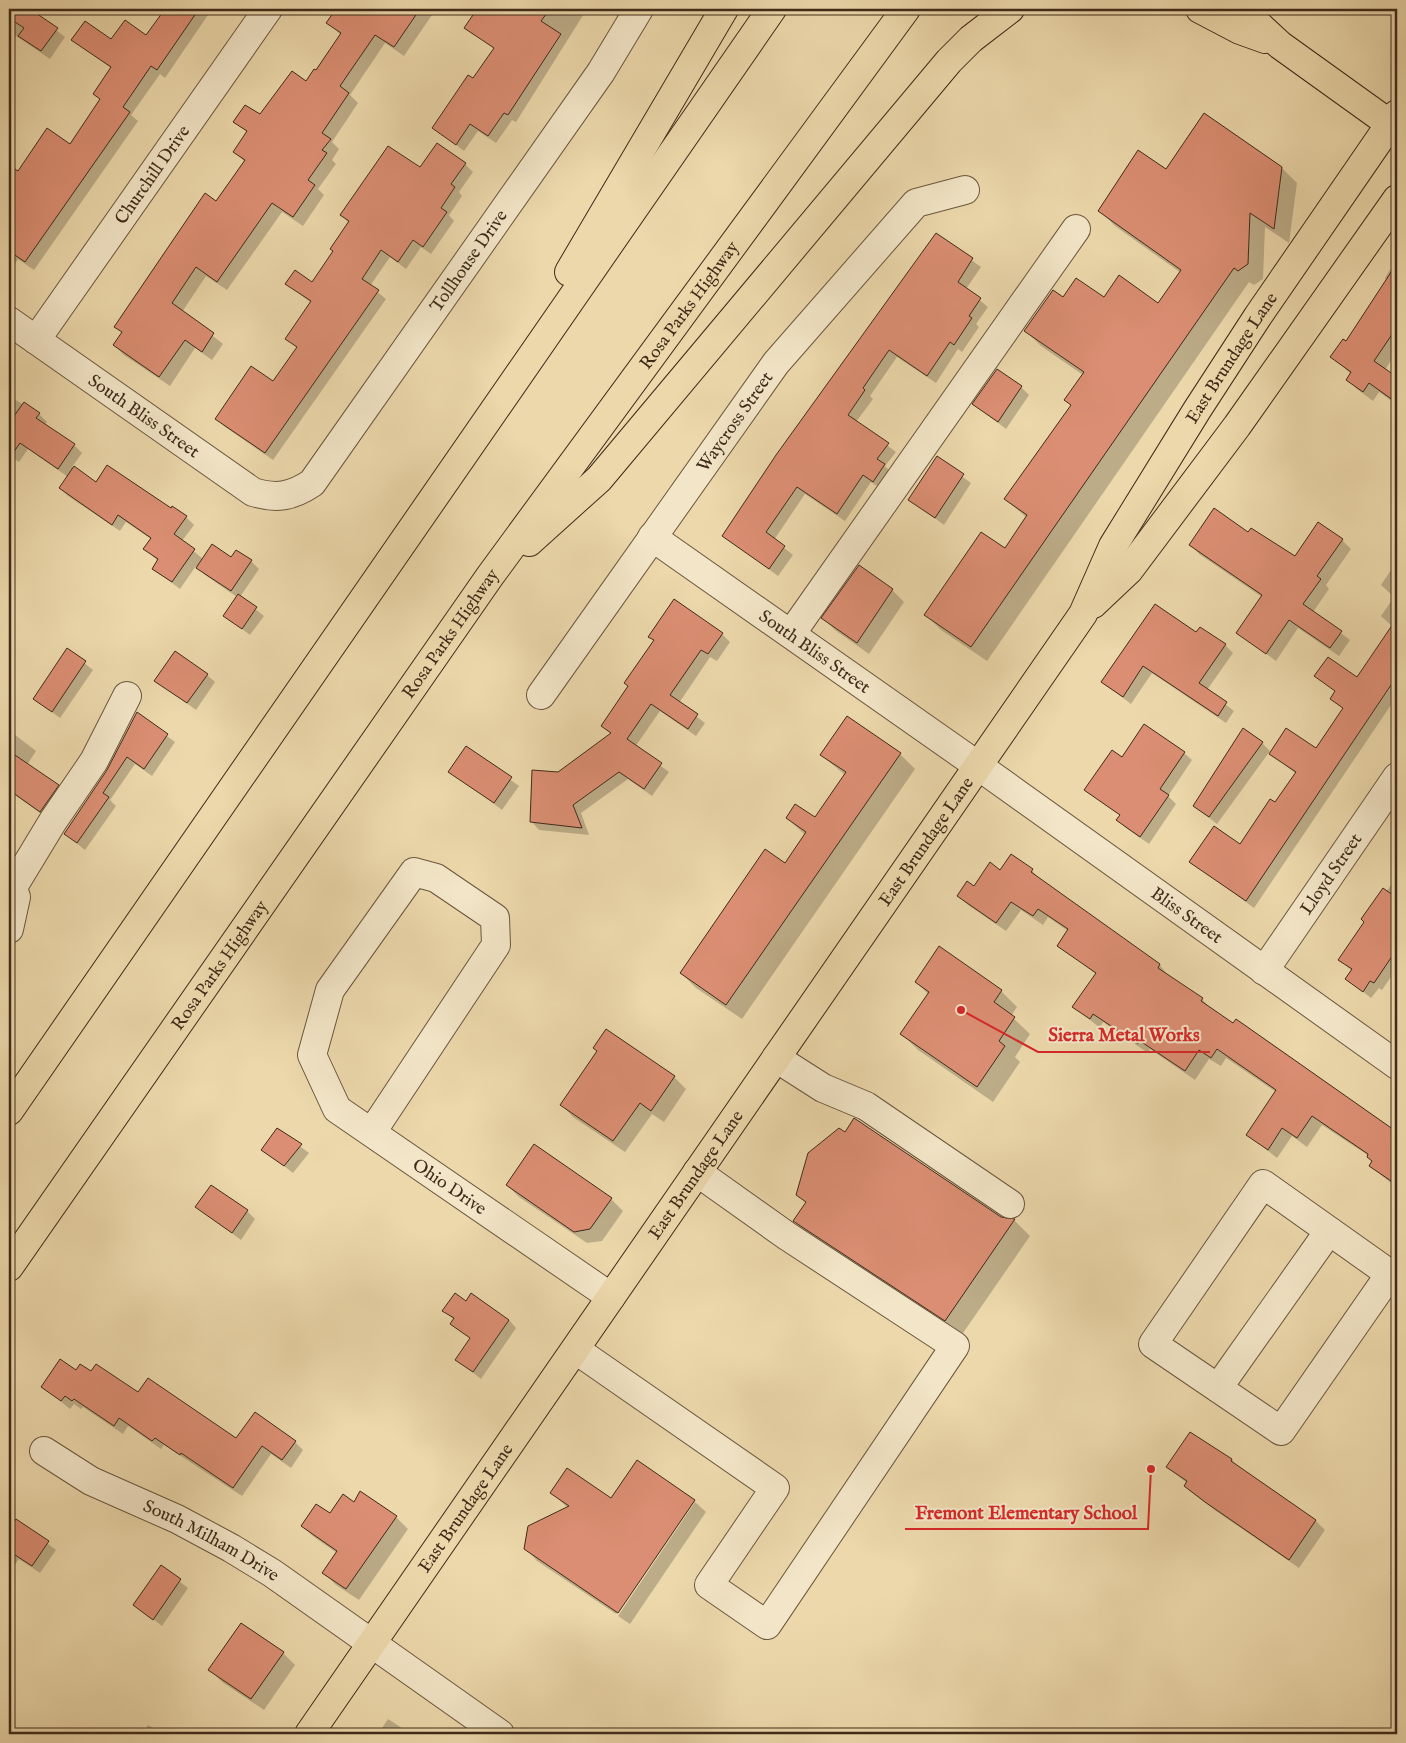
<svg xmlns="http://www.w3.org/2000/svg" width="1406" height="1743" viewBox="0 0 1406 1743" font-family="'IM FELL English',serif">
<rect width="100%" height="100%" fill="#ecd8ab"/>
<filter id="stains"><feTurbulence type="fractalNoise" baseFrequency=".004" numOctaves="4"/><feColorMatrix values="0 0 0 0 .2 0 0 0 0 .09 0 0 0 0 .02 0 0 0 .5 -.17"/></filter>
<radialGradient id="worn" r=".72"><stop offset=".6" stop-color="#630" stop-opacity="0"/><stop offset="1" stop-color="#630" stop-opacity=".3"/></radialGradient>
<g fill="#0003">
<polygon points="9,9 34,9 32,12 65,37 50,59 16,36 9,46"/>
<polygon points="166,9 212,9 165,78 160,74 131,115 138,121 34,270 18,259 9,274 9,179 14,170 18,173 70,146 101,100 94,94 111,68 73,40 111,41 147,36"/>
<polygon points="337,9 436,9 404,56 385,43 350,95 358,103 332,142 339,149 332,160 336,164 318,189 324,195 303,226 282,212 227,290 206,276 182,312 223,344 212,360 195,348 170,386 124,355 114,345 123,333 116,327 217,202 245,162 235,152 248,133 235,122 260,116 306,83 341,35 328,23"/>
<polygon points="507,9 587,9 516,122 512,120 496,143 478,131 464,151 434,128 474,80 495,49 466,27 497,23"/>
<polygon points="465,164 473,172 459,192 462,196 449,215 454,221 431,254 421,247 406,269 390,257 370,286 386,299 273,460 225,427 217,419 274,383 297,348 287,338 311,303 287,284 313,283 334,252 349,223 341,215 421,169"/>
<polygon points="1282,168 1297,183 1289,243 1265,227 1263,279 1254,285 1249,282 987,661 941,630 926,615 1005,550 1027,518 1005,499 1072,406 1066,400 1083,375 1041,346 1026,331 1064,299 1104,299 1159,304 1181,273 1115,226 1100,211 1166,171"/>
<polygon points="936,234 981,267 966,289 988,307 976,324 979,327 962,352 958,349 936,383 897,357 870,396 873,399 856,422 896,452 885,466 892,473 881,489 871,482 845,521 805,494 774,540 793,555 778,576 723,536"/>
<polygon points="1397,258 1397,351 1385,370 1397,379 1397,405 1379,392 1373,401 1357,389 1347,379 1351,374 1332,357 1346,343 1387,281 1385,278"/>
<polygon points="1021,387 1029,395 1006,429 973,404"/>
<polygon points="9,396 39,414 47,422 44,425 74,445 82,453 72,467 96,483 171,510 173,508 186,517 194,525 182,541 203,559 251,561 259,569 240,597 264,616 250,635 225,616 237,597 205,575 196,566 180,589 153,569 158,561 145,549 151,539 126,522 120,531 68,496 60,488 68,477 28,449 19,462 9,455"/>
<polygon points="937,458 971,483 944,525 910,500"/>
<polygon points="1249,534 1295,558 1342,540 1351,549 1326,585 1329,589 1313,612 1350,640 1339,656 1298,628 1276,661 1238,633 1262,597 1199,554 1191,545"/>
<polygon points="1397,561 1397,696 1254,908 1191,862 1240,845 1275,804 1296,774 1271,754 1316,749 1343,709 1331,699 1336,692 1316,675 1358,679 1393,627 1381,616 1394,597 1381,585"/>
<polygon points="859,567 892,590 904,602 869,654 835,630 823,618"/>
<polygon points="722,634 730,642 717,661 710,657 679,703 705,723 696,736 660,711 635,747 669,772 652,796 628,779 581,813 589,835 539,830 531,821 558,774 611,734 603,726 629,687 655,641 650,637"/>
<polygon points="1197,634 1225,645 1233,653 1207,690 1234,711 1226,723 1152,673 1131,704 1102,682"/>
<polygon points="68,650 93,670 60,718 34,699"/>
<polygon points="207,675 215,682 196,710 156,681"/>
<polygon points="137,714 175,742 152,776 135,764 110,800 116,806 85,850 65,834 108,770"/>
<polygon points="10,731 36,751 27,765 66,794 49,819 9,791"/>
<polygon points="1262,743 1270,751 1217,824 1194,806"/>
<polygon points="466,747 519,786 502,810 450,771"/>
<polygon points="1184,753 1192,760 1168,796 1176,804 1149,844 1126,828 1118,820 1121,816 1086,790 1122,758"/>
<polygon points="900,754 915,769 742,1019 696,988 681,973 785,864 805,835 787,818 815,819 845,775 821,755"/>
<polygon points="1032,870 1040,881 1160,965 1168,976 1202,999 1211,1009 1397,1133 1397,1188 1370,1166 1373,1162 1369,1156 1322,1125 1307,1147 1292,1136 1277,1158 1248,1135 1276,1092 1226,1058 1221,1066 1209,1059 1195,1080 1150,1049 1148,1053 1103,1022 1100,1028 1074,1007 1096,974 1058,945 1068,931 1048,917 1043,925 1021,910 1006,931 968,905 958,896 1000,871"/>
<polygon points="1397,876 1397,968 1382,990 1379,988 1371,998 1347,979 1352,971 1340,960"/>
<polygon points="939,948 1001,991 1017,1007 1011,1016 1030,1034 1015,1057 1020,1062 993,1102 918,1050 902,1034 929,995 916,982"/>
<polygon points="607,1031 674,1077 686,1089 664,1122 652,1114 625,1152 573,1117 562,1105 598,1051"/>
<polygon points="277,1129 309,1153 293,1173 263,1150"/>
<polygon points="507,1185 611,1199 623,1211 602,1241 587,1243 519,1197"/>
<polygon points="797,1194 1014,1220 1030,1236 961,1336 810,1237 794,1221 806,1203"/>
<polygon points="197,1207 247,1211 255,1219 241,1240"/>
<polygon points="466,1303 509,1320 516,1328 481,1379 457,1360 471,1339 452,1323 454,1320 444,1310"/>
<polygon points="76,1372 92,1373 237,1440 295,1442 303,1450 291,1468 271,1454 242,1496 164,1445 161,1449 128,1426 123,1434 83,1407 81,1409 74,1404 70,1409 43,1387"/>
<polygon points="1190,1434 1232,1460 1241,1470 1316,1521 1325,1530 1299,1568 1216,1511 1195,1495 1185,1486 1187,1483 1167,1467"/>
<polygon points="1397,1461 1397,1485 1395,1464"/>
<polygon points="637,1462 695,1501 616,1614 537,1561 526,1549 568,1508 552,1493 611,1500"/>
<polygon points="695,1502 706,1512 630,1624 618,1616"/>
<polygon points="354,1503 396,1517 408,1529 359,1600 336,1585 324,1573 337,1553 314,1537 302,1526"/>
<polygon points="16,1520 56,1550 40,1573 19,1559 9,1573 9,1523 13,1526"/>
<polygon points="1397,1562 1397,1580 1390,1573"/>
<polygon points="161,1567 188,1588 162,1626 135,1605"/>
<polygon points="283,1653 295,1665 264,1710 222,1682 210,1670"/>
<polygon points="388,1719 411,1734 378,1734"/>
<polygon points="148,1725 162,1734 142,1734"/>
</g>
<g fill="#db8e73" stroke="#3f2b1a">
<polygon points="9,9 30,9 58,28 41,51 18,36 24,28 9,18"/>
<polygon points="165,9 199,9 157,70 151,66 123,107 130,112 25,262 9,251 9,165 18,171 47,128 70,144 100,99 93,94 111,67 71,40 85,21 111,39 125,20 146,35"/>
<polygon points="336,9 420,9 394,47 375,35 340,86 349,93 322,133 331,139 322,150 327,153 308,180 315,185 293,217 272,203 217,282 196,267 172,303 214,333 202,352 185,340 159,377 113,345 122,332 114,327 205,193 216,201 245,160 233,152 247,131 233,122 245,105 260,114 292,71 306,81 314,69 316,70 341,33 326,23"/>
<polygon points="477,9 550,9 541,21 561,34 508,115 504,113 488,136 470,124 456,145 432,128 468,75 473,78 494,48 464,28"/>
<polygon points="1204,113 1282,167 1274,229 1250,213 1248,264 1238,271 1234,268 971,647 924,615 981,532 1005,548 1027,515 1004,499 1071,405 1064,400 1084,372 1024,331 1053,290 1063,297 1076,278 1104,297 1119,275 1158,303 1181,270 1098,211 1138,150 1166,169"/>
<polygon points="437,143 466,163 451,184 455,187 441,208 447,212 423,247 413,240 398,262 381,250 362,279 379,290 265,453 215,419 251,366 273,381 297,347 285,339 311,301 285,284 295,270 312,282 333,251 330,249 349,221 340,215 388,146 420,167"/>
<polygon points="936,233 973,258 958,282 981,298 969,316 972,318 954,345 950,342 927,376 889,350 863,388 865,390 848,415 889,443 877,459 885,464 873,482 863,475 837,514 797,487 766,532 785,546 769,569 722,536 776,455"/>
<polygon points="1397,263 1397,327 1374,361 1397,377 1397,403 1369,383 1363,392 1346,380 1351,372 1330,357 1343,339 1346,341"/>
<polygon points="997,369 1022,386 998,422 972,404"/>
<polygon points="24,402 40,413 36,418 75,444 58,469 20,443 9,459 9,423"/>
<polygon points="937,456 964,474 935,518 908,500"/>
<polygon points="107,465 171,508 172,506 187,516 174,534 195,549 172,582 152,569 158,559 143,549 151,538 118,515 112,525 59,488 74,466 96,482"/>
<polygon points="1214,508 1248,532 1251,528 1295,556 1318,522 1343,539 1317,576 1321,579 1303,604 1342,631 1330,648 1289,620 1266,654 1236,633 1262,595 1189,545"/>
<polygon points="212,544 231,557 236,550 252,560 231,591 196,568"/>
<polygon points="859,565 893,589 857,643 821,618"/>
<polygon points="238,594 257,607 242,629 223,616"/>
<polygon points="674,599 723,633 708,654 701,650 670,695 698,714 688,729 651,704 627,739 662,763 644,789 619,772 573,805 582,828 530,822 532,770 558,772 611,733 601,726 628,686 624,683 654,640 648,637"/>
<polygon points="1155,604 1196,632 1200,627 1226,644 1199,683 1227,702 1218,716 1143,666 1123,697 1101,682"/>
<polygon points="1397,618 1397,676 1246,901 1189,862 1214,826 1240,844 1270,799 1275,802 1296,772 1269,754 1286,728 1316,748 1343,708 1330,699 1335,691 1314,676 1328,657 1357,677"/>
<polygon points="67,648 86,661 52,712 33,699"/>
<polygon points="175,651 208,674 187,703 154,681"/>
<polygon points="137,712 168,734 144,769 127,757 103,793 109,797 77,843 64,834 107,770"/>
<polygon points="847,716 901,753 726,1005 680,973 765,849 785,863 806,832 786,818 795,804 815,817 846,772 820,755"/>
<polygon points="1144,724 1185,752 1160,789 1169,795 1140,837 1116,820 1120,815 1084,790 1112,750 1122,757"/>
<polygon points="1243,728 1263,742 1209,817 1193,806"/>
<polygon points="466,746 512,777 494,803 448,772"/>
<polygon points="9,751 59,785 40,812 9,790"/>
<polygon points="1011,854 1033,869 1031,872 1160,964 1158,968 1203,998 1201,1001 1233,1023 1236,1019 1397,1132 1397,1185 1369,1166 1372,1161 1367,1157 1368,1154 1312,1116 1297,1138 1282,1128 1268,1150 1246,1135 1276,1090 1217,1049 1211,1058 1199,1050 1185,1071 1140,1041 1138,1044 1093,1014 1090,1019 1072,1007 1096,973 1057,946 1068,929 1038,909 1033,916 1011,902 996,923 957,896 967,881 974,886 990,862 1000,870"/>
<polygon points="1383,888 1397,898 1397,949 1374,983 1370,981 1363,992 1345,979 1352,969 1338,960 1364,922 1361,919"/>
<polygon points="939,946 1002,990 994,1002 1015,1017 999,1041 1005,1046 977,1087 900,1034 929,992 915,982"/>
<polygon points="606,1029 675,1076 651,1111 640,1103 613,1141 560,1105 597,1051 593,1048"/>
<polygon points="854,1118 1001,1217 1015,1219 945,1321 793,1221 806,1202 796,1195 808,1153 839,1128 845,1132"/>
<polygon points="277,1128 302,1144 284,1166 261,1150"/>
<polygon points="534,1144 612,1198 590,1229 574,1232 506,1185"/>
<polygon points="211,1185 248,1210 232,1233 195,1207"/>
<polygon points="455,1293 466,1301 471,1293 509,1320 473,1372 455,1360 470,1338 450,1324 454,1318 442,1311"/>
<polygon points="60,1359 76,1370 80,1364 91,1371 96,1364 138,1392 148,1378 236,1438 255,1412 296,1441 282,1460 262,1446 233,1488 181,1453 180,1455 155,1438 152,1441 119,1418 114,1426 74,1399 72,1401 65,1396 61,1401 41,1387"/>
<polygon points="1190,1432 1232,1459 1231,1461 1316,1520 1289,1560 1205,1502 1184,1486 1187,1481 1166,1467"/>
<polygon points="637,1460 695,1500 618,1613 524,1549 528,1526 569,1506 550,1493 567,1468 611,1498"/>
<polygon points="360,1491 397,1516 346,1589 322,1573 337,1551 301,1526 316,1504 330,1513 343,1494 354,1502"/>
<polygon points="16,1519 49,1541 32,1566 9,1551 9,1529"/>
<polygon points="161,1565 181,1579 153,1620 133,1605"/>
<polygon points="241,1623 284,1652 251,1699 208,1670"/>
</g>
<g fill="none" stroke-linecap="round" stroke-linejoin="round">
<defs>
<g id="minor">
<path id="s1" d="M9,321l244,171c23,7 38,5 59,-9l289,-411 38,-63"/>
<path id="s2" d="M36,340l232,-331"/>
<path id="s3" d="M652,537l325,228 420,300"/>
<polyline points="791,634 1076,229"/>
<path id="s4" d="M541,695l235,-332 140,-160 49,-13"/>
<polyline points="9,878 16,897 9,929"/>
<polyline points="13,887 53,821 94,761 127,696"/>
<path id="s5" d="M1264,971l133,-194"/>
<polyline points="776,1058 823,1088 866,1106 1010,1204"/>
<path id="s6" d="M372,1132l124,-187 -1,-27 -59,-40 -22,-6 -84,118 -18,65 25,54 274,188"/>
<polyline points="1390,1274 1281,1431 1153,1344 1263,1184 1397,1279"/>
<polyline points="576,1350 775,1488 709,1585 767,1625 955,1346 787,1236 697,1172"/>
<polyline points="1218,1388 1329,1231"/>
<path id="s7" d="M44,1451l47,30 86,38 54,29 41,25 228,161"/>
</g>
<g id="major">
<polyline points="1093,604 1129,570 1237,426 1397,199"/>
<path id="s8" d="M309,1734l774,-1120 30,-68 84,-136 61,-94 139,-202"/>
</g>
<g id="highway">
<polyline points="1200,9 1240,30 1265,39"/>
<polyline points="1241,9 1280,45 1390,124"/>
<polyline points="569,272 724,9"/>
<polyline points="529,542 599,479 949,61 971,39 1010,9"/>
<polyline points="9,1111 772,9"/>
<path id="s9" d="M9,1267l481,-691 416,-567"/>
</g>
</defs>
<use href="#minor" stroke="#6a563e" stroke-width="30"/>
<use href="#major" stroke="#3f2b1a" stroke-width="30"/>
<use href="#highway" stroke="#3f2b1a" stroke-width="30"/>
<use href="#minor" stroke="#f3e6c8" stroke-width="28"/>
<use href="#major" stroke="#ecd8ab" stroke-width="28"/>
<use href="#highway" stroke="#ecd8ab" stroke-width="28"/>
</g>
<g text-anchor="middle" stroke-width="4" stroke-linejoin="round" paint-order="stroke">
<g font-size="18" fill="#3f2b1a" stroke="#f3e6c8">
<text dy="6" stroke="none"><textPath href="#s2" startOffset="202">Churchill Drive</textPath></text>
<text dy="6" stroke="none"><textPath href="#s1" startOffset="632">Tollhouse Drive</textPath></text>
<text dy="6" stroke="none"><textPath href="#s9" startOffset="1178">Rosa Parks Highway</textPath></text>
<text dy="6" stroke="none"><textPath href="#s8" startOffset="1658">East Brundage Lane</textPath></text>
<text dy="6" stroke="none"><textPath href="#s1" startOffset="165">South Bliss Street</textPath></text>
<text dy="6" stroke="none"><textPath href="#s4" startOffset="335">Waycross Street</textPath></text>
<text dy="6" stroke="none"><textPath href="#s9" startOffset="772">Rosa Parks Highway</textPath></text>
<text dy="6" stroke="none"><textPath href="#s3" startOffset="199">South Bliss Street</textPath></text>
<text dy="6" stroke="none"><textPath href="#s8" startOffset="1085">East Brundage Lane</textPath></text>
<text dy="6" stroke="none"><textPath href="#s5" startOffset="118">Lloyd Street</textPath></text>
<text dy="6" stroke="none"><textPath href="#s3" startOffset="655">Bliss Street</textPath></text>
<text dy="6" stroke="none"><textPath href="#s9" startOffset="368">Rosa Parks Highway</textPath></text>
<text dy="6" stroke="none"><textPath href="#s8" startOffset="680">East Brundage Lane</textPath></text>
<text dy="6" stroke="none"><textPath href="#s6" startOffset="754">Ohio Drive</textPath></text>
<text dy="6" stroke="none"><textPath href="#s8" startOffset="275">East Brundage Lane</textPath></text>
<text dy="6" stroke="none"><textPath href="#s7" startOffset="190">South Milham Drive</textPath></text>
</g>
</g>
<path fill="none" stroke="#d62828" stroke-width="2" d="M961 1010L1038 1052H1210M1151 1469L1148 1529H905"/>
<g fill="#d62828" stroke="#f3e6c8" stroke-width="2">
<circle cx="961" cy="1010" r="5"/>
<circle cx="1151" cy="1469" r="5"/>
</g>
<g font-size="19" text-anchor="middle" font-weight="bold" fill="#d62828" stroke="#f3e6c8" stroke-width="4" stroke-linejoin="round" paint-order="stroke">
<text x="1124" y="1041">Sierra Metal Works</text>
<text x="1026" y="1519">Fremont Elementary School</text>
</g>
<rect width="1406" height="1743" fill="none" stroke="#ecd8ab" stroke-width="30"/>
<rect x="10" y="10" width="1386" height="1723" fill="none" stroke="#3f2b1a" stroke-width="2.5"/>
<rect x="15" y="15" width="1376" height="1713" fill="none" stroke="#3f2b1a"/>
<rect width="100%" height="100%" filter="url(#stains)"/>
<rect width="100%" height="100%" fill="url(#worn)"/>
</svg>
